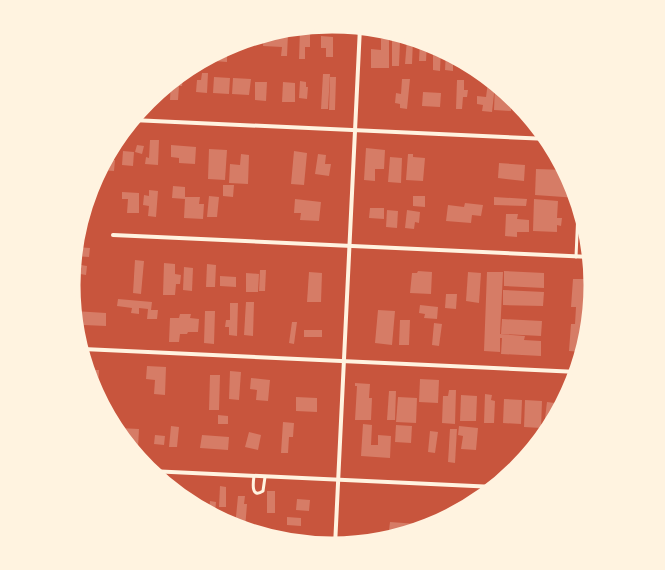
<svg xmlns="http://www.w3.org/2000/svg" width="665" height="570" viewBox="0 0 665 570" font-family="'Noto Sans',sans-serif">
<rect width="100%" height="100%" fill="#c8553d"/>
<g fill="#d67c66">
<polygon points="300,29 310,30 310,47 305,47 305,59 299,59"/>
<polygon points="270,33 288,34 287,56 281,56 282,47 263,46 264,34"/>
<polygon points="321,36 333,37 333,57 326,57 326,48 321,48"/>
<polygon points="381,39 389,39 389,68 371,68 371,49 381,50"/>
<polygon points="407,39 413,40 412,64 405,64"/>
<polygon points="392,40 400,41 399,66 392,66"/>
<polygon points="420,40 427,42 426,61 419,61"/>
<polygon points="243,41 242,47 229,46 233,44"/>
<polygon points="433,44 441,48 440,71 433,70"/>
<polygon points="227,47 227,62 214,61 214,54"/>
<polygon points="446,51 453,55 453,71 445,70"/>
<polygon points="202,73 208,73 207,93 196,92 197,80 201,80"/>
<polygon points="323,74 330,74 328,109 321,109"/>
<polygon points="178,75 178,78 183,78 182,86 179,86 178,100 170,100 171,82"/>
<polygon points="214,77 230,78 229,94 213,93"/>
<polygon points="330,77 336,77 335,110 329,110"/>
<polygon points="233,78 251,79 249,95 232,94"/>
<polygon points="402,79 410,79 407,109 400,108 400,104 395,103 396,93 401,94"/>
<polygon points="457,80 464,80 464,90 468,90 467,97 463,97 462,109 456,109"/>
<polygon points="300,81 306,82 306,87 308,87 307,99 299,98"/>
<polygon points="255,82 267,82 266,101 255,100"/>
<polygon points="283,82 295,83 295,102 282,102"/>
<polygon points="488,82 496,83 512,96 511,111 494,110 495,85 492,112 482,111 483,105 477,104 477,96 486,97"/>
<polygon points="423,92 441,93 440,107 422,106"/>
<polygon points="150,140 159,140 158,165 145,164 146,157 149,158"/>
<polygon points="137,145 144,146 142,154 135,152"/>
<polygon points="171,145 196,147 195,164 179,163 179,158 171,157"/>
<polygon points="366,148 385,150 384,169 375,169 375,181 364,180"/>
<polygon points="209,149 227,150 225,180 208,179"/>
<polygon points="123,151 134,152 133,166 122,165"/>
<polygon points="294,151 307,153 304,185 291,184"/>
<polygon points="241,154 249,155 248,184 229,183 230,164 240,165"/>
<polygon points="318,154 326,155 325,164 331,164 329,176 315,174"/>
<polygon points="408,154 413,154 413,157 425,158 423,181 406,180"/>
<polygon points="390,157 402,158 401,183 388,182"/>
<polygon points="105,160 115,160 114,171 100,170"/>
<polygon points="499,163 525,165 524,181 498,178"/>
<polygon points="536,169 566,170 574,185 578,198 535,195"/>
<polygon points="223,185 234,185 233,197 223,196"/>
<polygon points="173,186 185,187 185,197 200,197 199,204 204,204 203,219 184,218 185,199 172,198"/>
<polygon points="149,190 158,191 156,217 148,216 149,206 143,205 144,195 149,196"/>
<polygon points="122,192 139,193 139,213 127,213 128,199 122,199"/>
<polygon points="209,196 219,197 217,217 207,217"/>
<polygon points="413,196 425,196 425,207 413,206"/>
<polygon points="494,197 527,199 526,206 494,205"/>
<polygon points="295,199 321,202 319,221 300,220 301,213 294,213"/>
<polygon points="534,199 558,201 557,218 562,218 561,226 557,225 557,232 533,231"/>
<polygon points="465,203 483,205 481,216 472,215 471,223 446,221 448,205 464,207"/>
<polygon points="370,208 384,208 384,219 369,218"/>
<polygon points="387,210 398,211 397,228 386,227"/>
<polygon points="407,210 420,212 419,223 415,222 414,229 405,228"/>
<polygon points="506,214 518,214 517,219 529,220 529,232 517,232 517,237 505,236"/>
<polygon points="584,221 589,234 589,240 583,240"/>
<polygon points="75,247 90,248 89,257 74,256"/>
<polygon points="74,259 80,259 80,272 81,265 87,266 86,275 80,274 80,276 73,276"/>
<polygon points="135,260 144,261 141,294 133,293"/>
<polygon points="164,263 175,264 175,274 181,275 180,284 176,284 175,295 163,295"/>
<polygon points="207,264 216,265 215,287 206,287"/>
<polygon points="184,267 193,268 192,291 183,290"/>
<polygon points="260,270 266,270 265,291 259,291"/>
<polygon points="418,271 432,272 431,294 410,293 412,273 417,273"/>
<polygon points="504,271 544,273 544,288 504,286"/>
<polygon points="309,272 322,273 321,302 307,302"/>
<polygon points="468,272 481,273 479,303 466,301"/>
<polygon points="487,272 503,272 500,334 525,336 524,340 541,341 541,356 501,354 502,338 500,338 500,352 484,351"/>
<polygon points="246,273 259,274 258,292 246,292"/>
<polygon points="220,276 236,277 236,287 220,286"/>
<polygon points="573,279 590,279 586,343 584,352 569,351 571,324 575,324 576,307 571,307"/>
<polygon points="503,290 544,292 543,306 503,305"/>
<polygon points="446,294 457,294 456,309 445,308"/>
<polygon points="118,299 152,302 151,310 158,310 157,319 147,319 148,309 139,308 139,314 131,313 132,308 117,306"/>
<polygon points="246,302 254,302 253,336 244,335"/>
<polygon points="230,303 238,303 237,336 229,335 229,327 225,327 226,320 230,320"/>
<polygon points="420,305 438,307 437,319 424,318 425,314 419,313"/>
<polygon points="378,310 395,311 392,345 375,343"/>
<polygon points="74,311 106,313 106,326 84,325 83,338 77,337"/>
<polygon points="205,311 215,311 214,344 204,343"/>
<polygon points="180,314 191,314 190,318 199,319 198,332 188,332 187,334 180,334 179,342 169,342 170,318 179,318"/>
<polygon points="502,319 542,321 541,336 501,334"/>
<polygon points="400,320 410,320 409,345 399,345"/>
<polygon points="292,322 297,322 294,344 289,343"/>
<polygon points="434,323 442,324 439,346 432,345"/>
<rect x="304" y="330" width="18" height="7"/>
<polygon points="147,366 166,367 165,395 154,394 155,380 146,379"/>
<polygon points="87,370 99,370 98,392 95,392 91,385"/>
<polygon points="230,371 241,372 239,400 229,399"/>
<polygon points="210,375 220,375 219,410 209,410"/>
<polygon points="251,378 270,380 268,401 256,400 257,390 250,389"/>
<polygon points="420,379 439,380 438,403 419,402"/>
<polygon points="355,383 370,384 369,398 372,398 371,420 355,420 357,386 355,386"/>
<polygon points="449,390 456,390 455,424 442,423 443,396 448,396"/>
<polygon points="389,391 396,391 395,420 387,420"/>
<polygon points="485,394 492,395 491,400 495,401 494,423 484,423"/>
<polygon points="461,395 477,396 476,421 460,421"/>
<polygon points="296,397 317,398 317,412 296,411"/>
<polygon points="398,397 417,398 416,423 396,422"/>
<polygon points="504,399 522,400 521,424 503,423"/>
<polygon points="525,400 542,401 541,428 524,427"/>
<polygon points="547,402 563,404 551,427 544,427"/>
<polygon points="218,415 228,416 228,424 218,424"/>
<polygon points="283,422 294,423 293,437 289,437 288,453 281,453"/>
<polygon points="363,424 372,425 371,445 378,445 378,435 391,436 390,458 361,456"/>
<polygon points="396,425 412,426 411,443 395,442"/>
<polygon points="171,426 179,427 177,447 169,447"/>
<polygon points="459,426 478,428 476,450 461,449 463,436 458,435"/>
<polygon points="119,428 139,429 138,448 130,448 119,434"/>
<polygon points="450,429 457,429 455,463 448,462"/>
<polygon points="430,431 438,432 435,453 428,452"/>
<polygon points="249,432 261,435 258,450 245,447"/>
<polygon points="155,435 165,436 164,445 154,444"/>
<polygon points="202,435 229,437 228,450 200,448"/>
<polygon points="528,446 536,446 531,453 527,453"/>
<polygon points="165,484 174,484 174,491"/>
<polygon points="220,486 226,487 226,507 219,507"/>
<rect x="267" y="491" width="8" height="22"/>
<polygon points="238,496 245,496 244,504 247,504 245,529 235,527"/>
<polygon points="297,499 310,500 309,511 296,510"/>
<polygon points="195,500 202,501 201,509 194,505"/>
<polygon points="210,501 216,502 215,513 209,513"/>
<polygon points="463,501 476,501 476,503 456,513 456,506 463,506"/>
<polygon points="287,517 301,518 301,526 287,525"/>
<polygon points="390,522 418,524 418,531 388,539"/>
<polygon points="278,536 303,536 304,543 281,541 278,540"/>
<polygon points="347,539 365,540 365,543 347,545"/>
</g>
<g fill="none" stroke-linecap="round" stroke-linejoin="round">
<g stroke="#fff3e0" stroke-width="3">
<polyline points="576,257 578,211 581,211"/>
<path d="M254,476c-1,7 -3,23 9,15l2,-14"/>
</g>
<g stroke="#fff3e0" stroke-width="4">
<polyline points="132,120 549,139"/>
<polyline points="113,235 591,257"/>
<polyline points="83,349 578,372"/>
<polyline points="150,471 495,487"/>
<polyline points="335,546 360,27"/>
</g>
</g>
<path d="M0 0H665V570H0ZM78 285a254 254 0 1 1 508 0a254 254 0 1 1-508 0Z" fill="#fff3e0" fill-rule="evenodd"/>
<path fill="none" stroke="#fff3e0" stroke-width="5" d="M78 285a254 254 0 1 1 508 0a254 254 0 1 1-508 0Z"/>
</svg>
